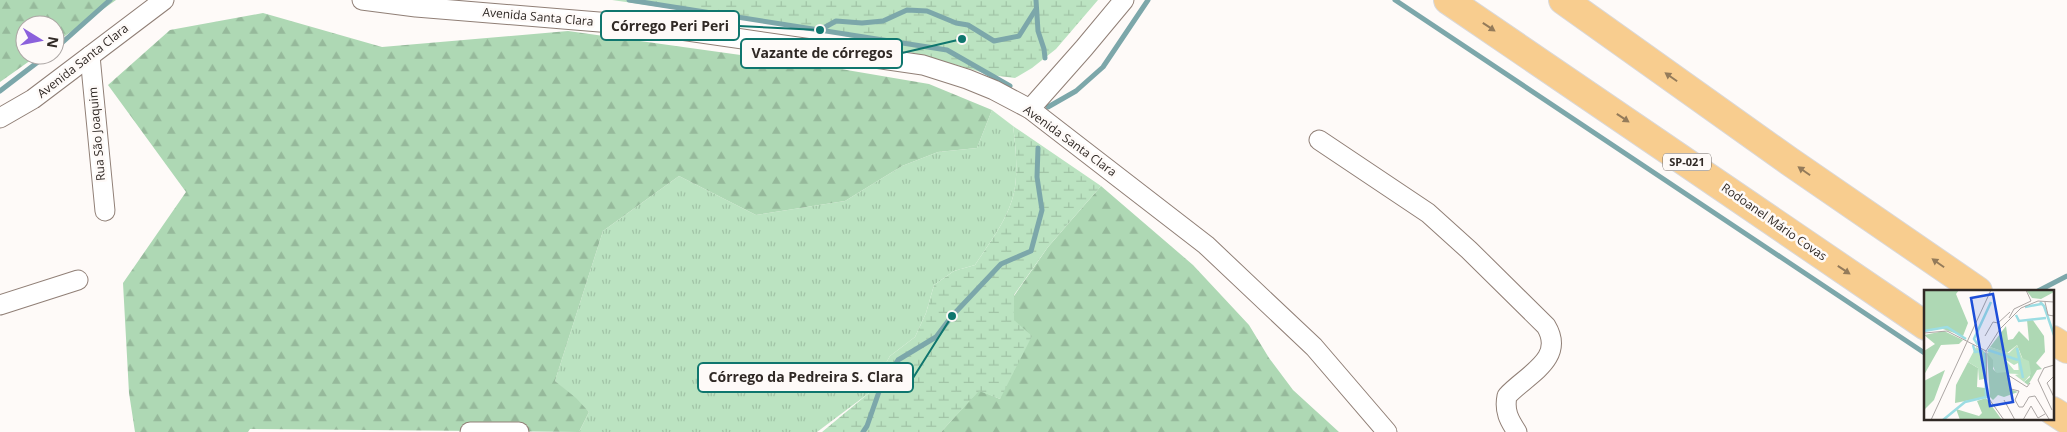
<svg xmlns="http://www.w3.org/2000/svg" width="2067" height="432" viewBox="0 0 2067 432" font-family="'Open Sans',sans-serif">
<defs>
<pattern id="grass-tufts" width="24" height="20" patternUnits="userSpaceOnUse" patternTransform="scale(1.25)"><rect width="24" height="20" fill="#bbe3c1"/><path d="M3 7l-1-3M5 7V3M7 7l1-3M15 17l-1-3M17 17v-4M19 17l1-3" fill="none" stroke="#a1c3a6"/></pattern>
<pattern id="forest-firs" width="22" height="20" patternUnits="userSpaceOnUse" patternTransform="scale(1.25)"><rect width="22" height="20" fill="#aed8b4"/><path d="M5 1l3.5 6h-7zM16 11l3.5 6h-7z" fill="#96b99b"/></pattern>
<pattern id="wetland-marsh" width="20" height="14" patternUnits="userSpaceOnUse" patternTransform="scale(1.25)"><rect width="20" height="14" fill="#bbe3c1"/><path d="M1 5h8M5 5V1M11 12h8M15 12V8" fill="none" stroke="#a1c3a6"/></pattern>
</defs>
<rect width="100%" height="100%" fill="#fefaf8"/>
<path fill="url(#grass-tufts)" d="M992,110l21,16c3,22 6,53 -1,74 -7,23 -24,45 -37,65l-21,6 -20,14 -8,28 -11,24 -25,19 -21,37 -52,39h-238l10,-20 -34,-31 48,-150 76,-55 77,39 89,-14 57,-35 36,-14 39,-4z"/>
<g fill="url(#forest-firs)">
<polygon points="0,0 116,0 55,43 55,25 25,25 25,55 38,55 0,82"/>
<polygon points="263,13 382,47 568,31 835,68 929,84 992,110 977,148 938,152 902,166 845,201 756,215 679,176 603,231 555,381 576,398 589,412 579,432 250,429 248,432 135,432 129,393 123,283 186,192 108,85 170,30"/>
<polygon points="1101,186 1193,265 1249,325 1269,358 1293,390 1339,432 941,432 979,390 1000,399 1014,320 1014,296 1048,247"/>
</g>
<g fill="url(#wetland-marsh)">
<polygon points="612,0 1098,0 1056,49 1032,68 1015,78 991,75 925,56 820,30"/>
<path d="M1013,126l88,60 -53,61 -34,48v25l18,16 -32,63 -21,-8 -38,41h-119l47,-39 21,-37 25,-19 11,-24 8,-28 20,-14 21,-6c13,-20 30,-42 37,-65 7,-21 4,-52 1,-74z"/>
</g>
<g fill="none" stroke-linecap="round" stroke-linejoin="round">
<g stroke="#7ca7aa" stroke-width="5">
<polyline points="629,0 947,50 1010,86"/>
<polyline points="1036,0 1038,31 1044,49 1045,58"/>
<polyline points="1395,0 1926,354"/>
<polyline points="820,30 836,21 862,23 883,21 907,10 927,11 956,23 968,25 994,41 1019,36 1036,9"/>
<polyline points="55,49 110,0"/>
<polyline points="0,91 47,55"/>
<polyline points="1048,107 1076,91 1103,67 1148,0"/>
<polyline points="2038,291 2067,276"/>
<polyline points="863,432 867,426 881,386 898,360 936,337 952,316 1001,264 1031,251 1042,210 1037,177 1038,148"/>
</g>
<defs>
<g id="minor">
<polyline points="362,0 416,7 660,27 923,65 967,79 994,90 1030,109 1206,245 1314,347 1387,432"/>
<polyline points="90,56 105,211"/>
<polyline points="1030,109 1084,48 1124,0"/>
<polyline points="0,118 33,99 164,0"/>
<path d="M1319,140l109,73 41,37 77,76c20,33 -20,49 -39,70 -3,15 2,24 10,36"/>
<polyline points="0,305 78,280"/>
<polyline points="470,432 519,432"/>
</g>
<g id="highway">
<polyline points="1448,0 1926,326"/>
<polyline points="1563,0 1789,161 1978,291"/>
<polyline points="2053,340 2067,349"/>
<polyline points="2053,411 2067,420"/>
</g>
</defs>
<use href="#minor" stroke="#907f76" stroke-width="21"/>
<use href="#highway" stroke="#dad8d8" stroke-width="30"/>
<use href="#minor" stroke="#fff" stroke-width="19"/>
<use href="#highway" stroke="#f8cd8f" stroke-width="28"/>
</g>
<defs><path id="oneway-solid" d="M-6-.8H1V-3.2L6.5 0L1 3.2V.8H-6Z" transform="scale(1.25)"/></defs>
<g fill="#947b5a">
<use href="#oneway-solid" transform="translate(1489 27) rotate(34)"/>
<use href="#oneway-solid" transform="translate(1671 77) rotate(-145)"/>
<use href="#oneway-solid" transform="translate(1623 118) rotate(34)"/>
<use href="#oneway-solid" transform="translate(1804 171) rotate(-145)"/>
<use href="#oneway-solid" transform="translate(1938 263) rotate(-145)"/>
<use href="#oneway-solid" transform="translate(1844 270) rotate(34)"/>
</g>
<g text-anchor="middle" stroke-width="5" stroke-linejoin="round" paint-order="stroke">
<rect fill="#fefaf8" stroke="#6e6864" stroke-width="1" x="1663" y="153.5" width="48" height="17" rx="4"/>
<g font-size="11" font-weight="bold" fill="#302925">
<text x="1687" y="166">SP-021</text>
</g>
<g font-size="12" fill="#302925" stroke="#fefaf8">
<text transform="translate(538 17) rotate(5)" y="4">Avenida Santa Clara</text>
<text transform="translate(83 61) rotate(-38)" y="4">Avenida Santa Clara</text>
<text transform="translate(97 134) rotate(-95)" y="4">Rua São Joaquim</text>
<text transform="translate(1070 141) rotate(36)" y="4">Avenida Santa Clara</text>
<text transform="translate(1774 222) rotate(35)" y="4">Rodoanel Mário Covas</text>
</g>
</g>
<g transform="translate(1924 290)">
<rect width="130" height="130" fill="#fefaf8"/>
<path d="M67,61l12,6 11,13h5v4l-23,-1 -9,-20z" fill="#bbe3c1"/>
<path d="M0,0h35l-3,4 12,29 -5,13 -23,-8 -16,3zM102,0h28v2l-13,7 -9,-1zM108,29l12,17 1,16 -9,11 6,6 -5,1 -9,15 -4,-3 6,-5 -13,-32 -10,8 -17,-6 16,-21 2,14 5,-1 6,-8 10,10 -2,-21zM20,41l19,9 -4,4 -18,1 -17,30v-24l11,-7 -11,-9zM63,63l6,7v9l4,4 10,-1 3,17 8,3 -14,5 -6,-2 -5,5 -3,-3zM44,72l10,6 -1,19 8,1 1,9 -31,6 1,-18zM21,80l-11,30 -10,10v-29zM62,108l16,22h-42l-4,-11 23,7 3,-3 -5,-12z" fill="#aed8b4"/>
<path d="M93,55l5,13 7,3 2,13 -7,8 -9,-7 4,-1 -1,-11 -4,2 -19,-12 -8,-1 3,-5 19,6zM52,57l9,5 -1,27 -5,1 -1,-12 -10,-6z" fill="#bbe3c1"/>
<path fill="none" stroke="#9cdde3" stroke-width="2.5" d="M116,12l4,4 10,29M101,17l16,-3M92,25l3,6 27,-3M0,41l23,-4 19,12M49,55l2,7 8,-1M54,55l-4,-6 17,-37M93,58l6,30M64,60l30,10M19,130l22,-18 21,-5 -1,-44"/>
<path fill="none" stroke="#aca6a4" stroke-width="1" d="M121,12l3,13 6,1M85,28l5,-9 17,-8 -5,-11M0,43l23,-2 39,20M61,46l8,-14 5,1 12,-11M130,86l-7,7 7,14M106,93l-3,4 -19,-12 3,14 8,2 -4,9 4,7h4l6,-10 6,-1 14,23M80,110l11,20M128,120l-14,-30 6,-12 10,-3M7,130l60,-130M80,130l-17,-24 -1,-45 14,-22 21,-21 17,-7 16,1M99,130l8,-14 7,12 7,-4"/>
<path fill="#1d4ed8" fill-opacity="0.15" stroke="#1d4ed8" stroke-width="2.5" d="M69,4l20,108 -23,4 -19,-108z"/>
<rect width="130" height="130" fill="none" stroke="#302925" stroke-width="2.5"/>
</g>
<path fill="none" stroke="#0f766e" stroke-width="2" d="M820 30L739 26M962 39L902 53M952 316L913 378"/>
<g fill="#0f766e" stroke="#fefaf8" stroke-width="2">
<circle cx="820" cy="30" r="5"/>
<circle cx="962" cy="39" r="5"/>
<circle cx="952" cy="316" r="5"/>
</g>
<g fill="#fefaf8" stroke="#0f766e" stroke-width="2">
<rect x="601" y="11" width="138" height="29" rx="5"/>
<rect x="741" y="39" width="161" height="29" rx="5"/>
<rect x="698" y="363" width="215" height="29" rx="5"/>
</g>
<g font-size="14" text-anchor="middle" font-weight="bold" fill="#302925">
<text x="670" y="31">Córrego Peri Peri</text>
<text x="822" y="58">Vazante de córregos</text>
<text x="806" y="382">Córrego da Pedreira S. Clara</text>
</g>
<g transform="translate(40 40) rotate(100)"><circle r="24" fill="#fefaf8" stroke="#aca6a4"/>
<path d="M0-4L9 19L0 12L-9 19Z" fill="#8b61dc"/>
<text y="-8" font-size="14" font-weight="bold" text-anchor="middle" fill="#302925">N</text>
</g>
</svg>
